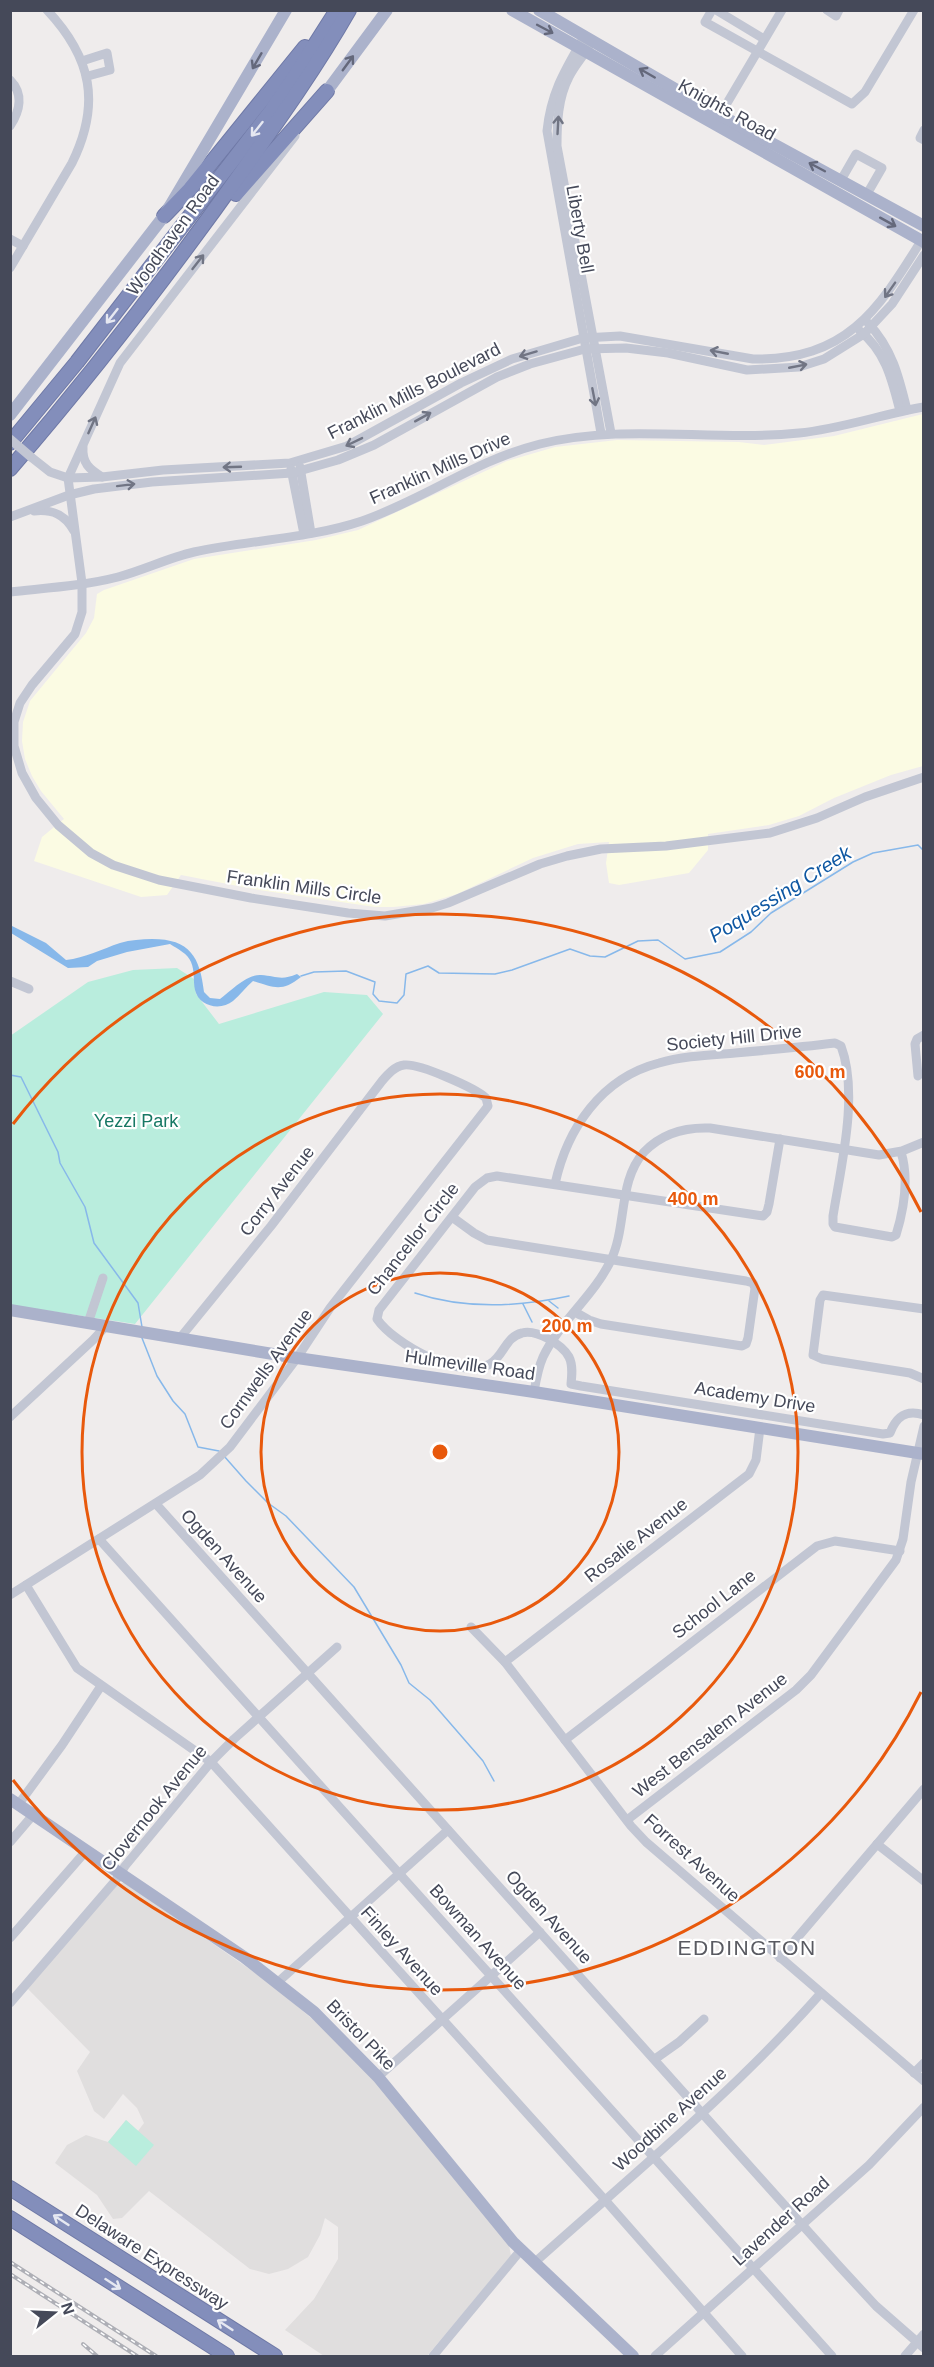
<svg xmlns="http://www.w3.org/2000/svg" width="934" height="2367" viewBox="0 0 934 2367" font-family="Helvetica,sans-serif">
<rect width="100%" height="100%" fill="#efecec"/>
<polygon fill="#fbfbe3" points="923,414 923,766 891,775 834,798 799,816 769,825 708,834 708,850 689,873 619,885 609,883 606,863 609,842 578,844 533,858 457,894 424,904 393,907 375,907 259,890 181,875 167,895 141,897 34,861 42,837 64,819 41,791 32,776 25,759 22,741 23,722 30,701 86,633 94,618 97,594 104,590 194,559 316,540 358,530 507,461 555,447 617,440 739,442 764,445 834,436"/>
<polygon fill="#e0dede" points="119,1883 125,1883 271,1984 324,2029 357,2062 392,2101 509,2245 511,2256 427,2356 324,2356 285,2330 314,2299 338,2259 338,2227 325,2218 320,2235 308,2257 288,2269 269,2274 250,2269 149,2191 122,2218 113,2219 97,2195 55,2163 67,2145 86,2135 108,2142 126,2120 138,2131 144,2123 137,2108 123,2094 104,2119 94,2111 77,2071 90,2052 27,1988"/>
<g fill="#b9eddd">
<polygon points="177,968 194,979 196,994 219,1024 324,992 367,995 383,1014 135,1324 11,1305 10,1036 88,982 133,970"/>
<polygon points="126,2120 154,2145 136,2166 108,2142"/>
</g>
<path fill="#87b8ea" d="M10,925l36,18 20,17c19,-2 36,-11 54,-17 10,-3 22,-4 32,-4 38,0 48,18 52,53l6,6 10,1c11,-8 27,-25 41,-24 15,1 20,6 36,-1l4,3c-19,15 -26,11 -48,4 -7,6 -13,14 -20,20 -12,10 -34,6 -38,-11 -2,-9 0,-19 -4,-28 -3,-8 -13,-13 -21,-18l-43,8 -30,9 -9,6 -20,1 -57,-35z"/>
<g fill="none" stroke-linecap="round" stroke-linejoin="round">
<g stroke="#87b8ea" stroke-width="1.5">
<polyline points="301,976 314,972 346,971 375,982 373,994 379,1001 397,1003 404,995 406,974 428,966 439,973 495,974 512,970 570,949 590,956 605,957 638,941 658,940 685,959 720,952 751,932 771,913 853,862 873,853 918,845 924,851"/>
<polyline points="10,1075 21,1077 58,1152 60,1163 85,1207 94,1243 138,1303 142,1327"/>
<path d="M415,1293c51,17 103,14 154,3"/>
<polyline points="549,1301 558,1308"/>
<polyline points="523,1304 532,1322"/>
<polyline points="142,1338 157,1376 173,1401 185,1414 198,1447 219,1451"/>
<polyline points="224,1456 246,1481 268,1503 286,1516 354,1587 401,1665 409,1683 430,1700 483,1761 494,1781"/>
</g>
<defs>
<g id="highway">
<polyline points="236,194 327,91"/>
<polyline points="164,216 190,189 305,47"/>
<polyline points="10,443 77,362 271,111 293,79 337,10"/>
<path d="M10,469c83,-96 160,-196 233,-299 37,-52 74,-104 106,-160"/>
<polyline points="10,2188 275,2356"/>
<polyline points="10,2218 227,2356"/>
</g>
</defs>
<use href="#highway" stroke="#6f79a6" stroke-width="16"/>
<g stroke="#c2c6d3" stroke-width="9">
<polyline points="712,10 705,22 852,104 865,92 914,10"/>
<polyline points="716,10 764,39"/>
<polyline points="827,10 836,16 839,10"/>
<path d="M584,37c-19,33 -33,55 -37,94l54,302"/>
<path d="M589,46c-6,11 -15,20 -20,31 -11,21 -12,46 -12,69l54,287"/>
<polyline points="82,61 107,53 110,70 88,76"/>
<path d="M10,80c14,14 10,31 0,46"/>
<polyline points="720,115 782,10"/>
<polyline points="924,130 920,138 924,140"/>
<polyline points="295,136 120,363 68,478 82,583 82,612 75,634 32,685 20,703 14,722 14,746 22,773 36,798 58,825 91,853 113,865 159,880 251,898 348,913 385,916 432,908 448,903 540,864 567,856 601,849 666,846 770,833 817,818 865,797 924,777"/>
<polyline points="841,180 856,154 882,168 867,194"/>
<polyline points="10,239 23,246"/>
<path d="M10,268l62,-105c29,-59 20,-105 -25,-153"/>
<path d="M868,323c24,25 31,54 39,87"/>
<path d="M860,331c26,21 32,49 40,80"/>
<path d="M83,447c-1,16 6,22 19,30"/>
<path d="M31,457l19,15 18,6 34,-1 61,-7 127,-7 57,-17 114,-63 51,-24 71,-21 37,-2 133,23c93,1 124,-47 168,-118"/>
<polyline points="300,467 311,533"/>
<polyline points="291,469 304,534"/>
<path d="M34,511c18,-2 31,3 40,20"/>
<polyline points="10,517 69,495 94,489 152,482 292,473 338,460 374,445 497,377 530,364 585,349 626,348 668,353 747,370 799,367 824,359 864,334 892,304 924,255"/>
<path d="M10,592c36,-4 73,-6 108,-15 26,-7 50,-19 76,-25 55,-12 114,-13 168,-31 61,-21 114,-61 178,-77 85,-21 172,-2 259,-11 42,-4 83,-19 125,-26"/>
<polyline points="10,981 29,989"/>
<polyline points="918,1076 915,1044 917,1039 924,1035"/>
<path d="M780,1139l-11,65 -2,8 -4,4 -266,-40 -10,2 -12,9 -96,123 -2,9c17,25 84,62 113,45 14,-8 15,-27 32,-31 14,-4 40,11 47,24 4,8 3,18 2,27l10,2 302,48 7,-1c6,-16 16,-24 34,-18"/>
<path d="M555,1184c12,-55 46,-106 104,-121 24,-7 51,-8 76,-10 34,-3 67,-6 100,-10l6,3c18,48 0,120 -8,170v8l2,3 57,10 4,-2c8,-26 13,-57 5,-83"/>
<polyline points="452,1217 474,1233 487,1240 746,1281 753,1283 755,1288 748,1338 746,1344 742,1346 601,1324 589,1320 575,1312"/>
<polyline points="924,1309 823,1295 820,1300 813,1355 822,1359 910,1373 924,1379"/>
<polyline points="88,1323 103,1278"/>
<path d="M534,1392c2,-12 4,-24 9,-35 17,-36 51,-61 68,-97 16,-34 7,-79 33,-108 18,-19 41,-25 66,-24l169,27 23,-4 22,-9"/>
<polyline points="10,1417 93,1340 106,1326"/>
<polyline points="156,1504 840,2267 876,2306 924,2348"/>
<polyline points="99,1539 832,2356"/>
<polyline points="26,1585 77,1668 211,1762 605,2200 742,2356"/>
<path d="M10,1595l190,-120 30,-28 67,-89 33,-50 155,-198 3,-4 -2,-8c-11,-10 -67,-35 -82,-33 -9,1 -16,9 -22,16l-111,145 -91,112"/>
<polyline points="471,1627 505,1662 631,1826 646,1842 924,2081"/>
<polyline points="505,1662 749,1474 756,1460 760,1428"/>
<polyline points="565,1740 817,1546 835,1541 900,1551"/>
<polyline points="18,1805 62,1745 101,1686"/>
<polyline points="627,1820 796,1690 811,1675 896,1560 903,1539 911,1482 924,1426"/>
<polyline points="10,1842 33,1815"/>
<polyline points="877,1844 924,1881"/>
<polyline points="10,1938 86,1851"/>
<polyline points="780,1958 924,1789"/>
<polyline points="278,1982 448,1830"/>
<polyline points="10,2003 116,1880 125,1866 211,1762 234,1739 337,1647"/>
<polyline points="655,2059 679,2042 704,2019"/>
<polyline points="914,2073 924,2063"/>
<polyline points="378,2077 540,1932"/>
<path d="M534,2263c97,-87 201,-172 287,-270"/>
<polyline points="433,2356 521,2250"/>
<polyline points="655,2356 869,2165 924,2107"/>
<polyline points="905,2356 924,2334"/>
</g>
<g stroke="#abb2cb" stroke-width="12">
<polyline points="512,10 924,242"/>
<polyline points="539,10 720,115 924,226"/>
<polyline points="327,91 387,10"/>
<polyline points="10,415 164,216 286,10"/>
<polyline points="10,1310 297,1358 534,1392 924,1454"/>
<polyline points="10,1799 244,1957 314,2012 378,2077 513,2242 633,2356"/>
</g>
<use href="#highway" stroke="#838ebb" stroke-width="14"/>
<defs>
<g id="rail">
<polyline points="10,2262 156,2356"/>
<polyline points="10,2274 137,2356"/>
<polyline points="83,2344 97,2356"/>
</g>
</defs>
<use href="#rail" stroke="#aeafb6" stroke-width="4"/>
<use href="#rail" stroke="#fff" stroke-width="1.5" stroke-dasharray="4.5" stroke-linecap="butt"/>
<polyline stroke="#c2c6d3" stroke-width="9" points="10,439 31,457"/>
</g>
<defs><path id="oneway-shaft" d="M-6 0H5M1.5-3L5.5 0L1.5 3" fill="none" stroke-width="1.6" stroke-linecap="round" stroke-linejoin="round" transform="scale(1.5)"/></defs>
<g stroke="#64687b">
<use href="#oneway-shaft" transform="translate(545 29) rotate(28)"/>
<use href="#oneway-shaft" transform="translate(257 61) rotate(120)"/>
<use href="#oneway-shaft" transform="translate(348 63) rotate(-54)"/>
<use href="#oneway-shaft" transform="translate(647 73) rotate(-150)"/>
<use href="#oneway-shaft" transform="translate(817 167) rotate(-152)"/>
<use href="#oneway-shaft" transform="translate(888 222) rotate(29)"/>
</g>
<g stroke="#717584">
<use href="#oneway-shaft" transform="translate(558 125) rotate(-87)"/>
<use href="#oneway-shaft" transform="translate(198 262) rotate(-52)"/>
<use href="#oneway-shaft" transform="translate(890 290) rotate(125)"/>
<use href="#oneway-shaft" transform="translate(719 352) rotate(-169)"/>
<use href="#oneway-shaft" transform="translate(528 354) rotate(163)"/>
<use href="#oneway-shaft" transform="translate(798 366) rotate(-11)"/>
<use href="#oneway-shaft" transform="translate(594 397) rotate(79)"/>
<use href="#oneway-shaft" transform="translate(423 417) rotate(-29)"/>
<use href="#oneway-shaft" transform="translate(92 425) rotate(-66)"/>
<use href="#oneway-shaft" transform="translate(354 442) rotate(154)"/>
<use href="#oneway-shaft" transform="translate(232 467) rotate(178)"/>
<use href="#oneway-shaft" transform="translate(126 485) rotate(-7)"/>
</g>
<g stroke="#e6e8f1">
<use href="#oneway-shaft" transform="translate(257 129) rotate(128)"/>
<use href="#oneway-shaft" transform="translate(112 316) rotate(128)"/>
<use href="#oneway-shaft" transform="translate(61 2220) rotate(-147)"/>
<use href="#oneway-shaft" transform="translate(113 2284) rotate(33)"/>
<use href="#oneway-shaft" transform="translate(225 2325) rotate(-147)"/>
</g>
<g fill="none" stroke="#e8590c" stroke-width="3">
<circle cx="440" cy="1452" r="179"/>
<circle cx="440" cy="1452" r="358"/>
<path d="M921 1692A538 538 0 0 1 13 1780M13 1124A538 538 0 0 1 921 1212"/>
</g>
<g text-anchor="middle" stroke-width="4.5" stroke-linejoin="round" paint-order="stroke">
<g font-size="18" fill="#454959" stroke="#fff">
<text transform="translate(727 110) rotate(29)" y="6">Knights Road</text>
<text transform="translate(580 229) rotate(80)" y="6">Liberty Bell</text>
<text transform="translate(173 235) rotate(-54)" y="6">Woodhaven Road</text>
<text transform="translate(414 391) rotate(-27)" y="6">Franklin Mills Boulevard</text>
<text transform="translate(440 468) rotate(-24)" y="6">Franklin Mills Drive</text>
<text transform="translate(304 887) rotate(8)" y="6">Franklin Mills Circle</text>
<text transform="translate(734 1038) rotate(-6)" y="6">Society Hill Drive</text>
<text transform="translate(277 1191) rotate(-52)" y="6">Corry Avenue</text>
<text transform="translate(413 1239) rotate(-52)" y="6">Chancellor Circle</text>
<text transform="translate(470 1365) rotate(8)" y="6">Hulmeville Road</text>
<text transform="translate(266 1369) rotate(-54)" y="6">Cornwells Avenue</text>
<text transform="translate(755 1397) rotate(9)" y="6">Academy Drive</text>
<text transform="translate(636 1540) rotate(-38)" y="6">Rosalie Avenue</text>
<text transform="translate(224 1556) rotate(48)" y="6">Ogden Avenue</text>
<text transform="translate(714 1604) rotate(-38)" y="6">School Lane</text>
<text transform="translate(710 1735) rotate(-38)" y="6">West Bensalem Avenue</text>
<text transform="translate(154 1808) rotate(-51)" y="6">Clovernook Avenue</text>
<text transform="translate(692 1858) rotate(42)" y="6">Forrest Avenue</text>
<text transform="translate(549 1917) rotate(48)" y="6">Ogden Avenue</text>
<text transform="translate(478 1937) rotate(48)" y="6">Bowman Avenue</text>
<text transform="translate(402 1951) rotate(48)" y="6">Finley Avenue</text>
<text transform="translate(361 2035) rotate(46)" y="6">Bristol Pike</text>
<text transform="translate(670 2119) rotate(-42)" y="6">Woodbine Avenue</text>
<text transform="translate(781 2221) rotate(-42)" y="6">Lavender Road</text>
<text transform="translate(152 2257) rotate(33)" y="6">Delaware Expressway</text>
</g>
<g font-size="18" fill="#177864" stroke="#fff">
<text x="136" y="1127">Yezzi Park</text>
</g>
<g font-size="20" font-style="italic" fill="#0e57a2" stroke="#fff">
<text transform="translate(780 894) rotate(-32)" y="7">Poquessing Creek</text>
</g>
<g font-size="21" letter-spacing="1.5" fill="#595a61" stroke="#fff">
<text x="747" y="1955">EDDINGTON</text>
</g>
</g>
<circle cx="440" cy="1452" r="9" fill="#e8590c" stroke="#fff" stroke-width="3"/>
<g font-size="18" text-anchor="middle" font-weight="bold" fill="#e8590c" stroke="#fff" stroke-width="4.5" stroke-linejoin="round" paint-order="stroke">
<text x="820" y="1078">600 m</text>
<text x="693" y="1205">400 m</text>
<text x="567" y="1332">200 m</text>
</g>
<rect width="934" height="2367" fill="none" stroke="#454959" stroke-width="24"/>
<g transform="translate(54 2313) rotate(72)" stroke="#ffffff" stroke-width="4.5" paint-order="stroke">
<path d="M0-4.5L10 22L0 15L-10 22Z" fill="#454959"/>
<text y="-9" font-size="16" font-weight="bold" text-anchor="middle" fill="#454959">N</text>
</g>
</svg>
